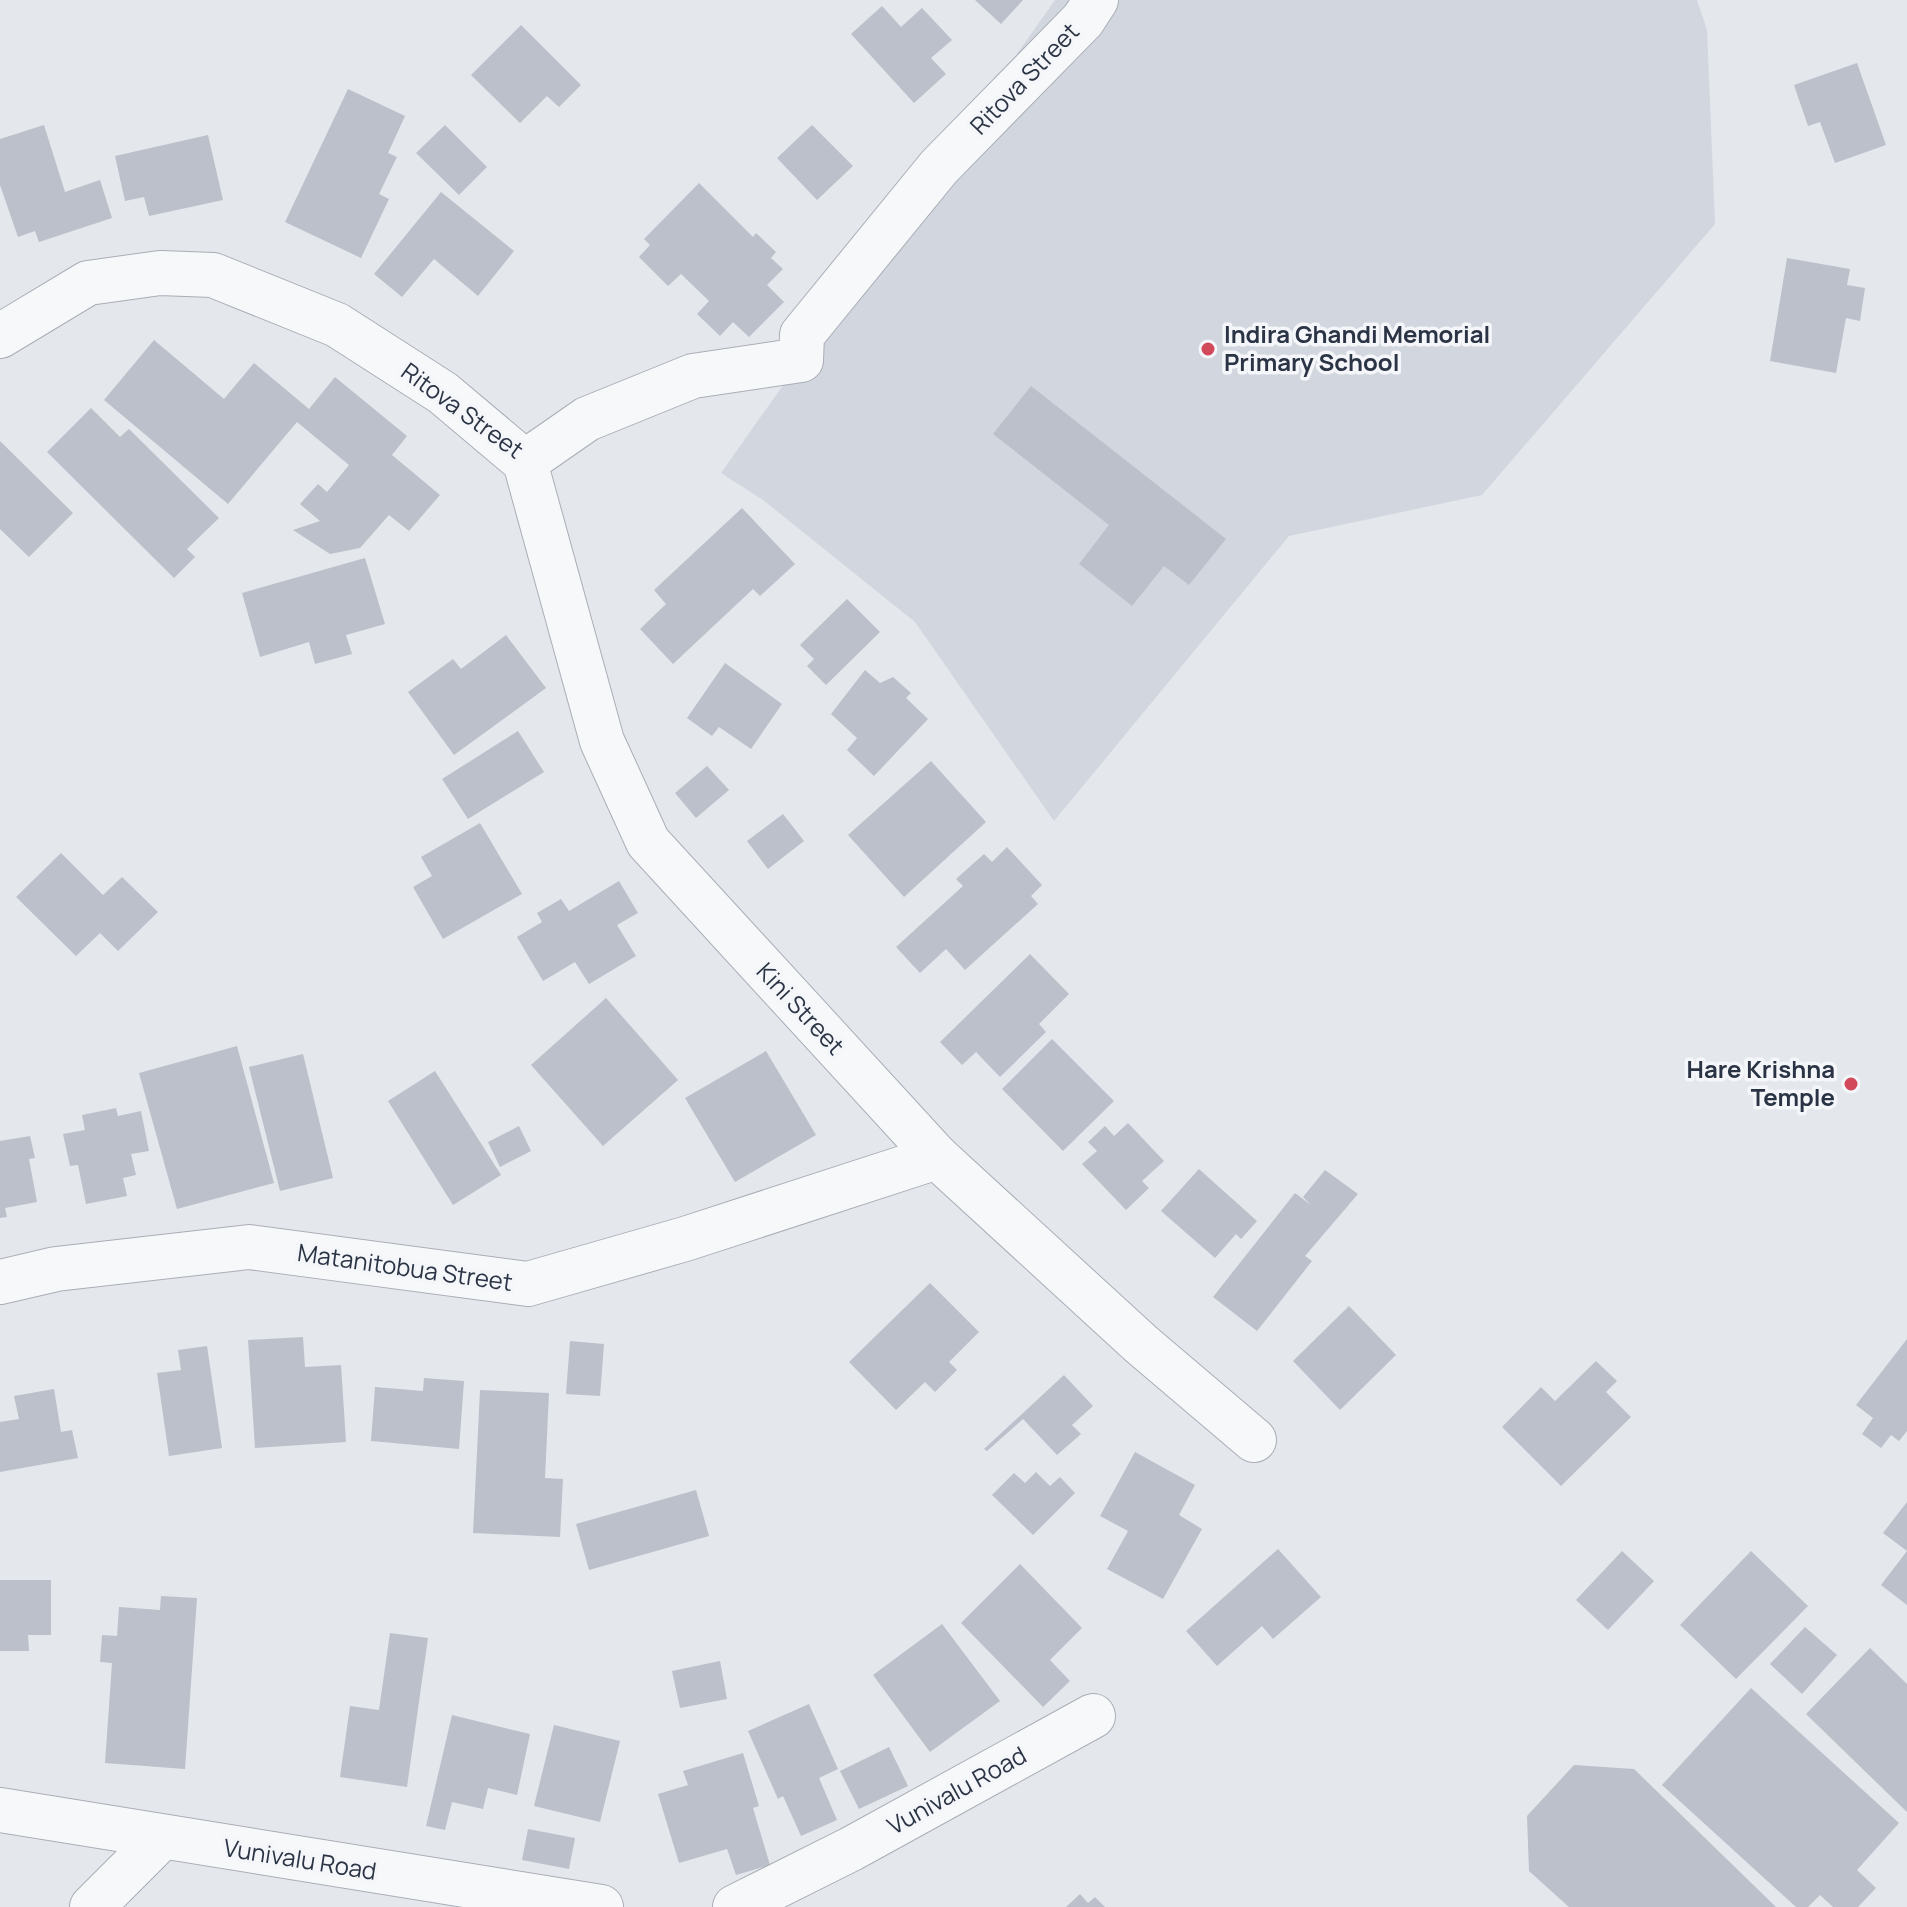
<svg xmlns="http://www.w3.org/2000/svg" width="1907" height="1907" viewBox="0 0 1907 1907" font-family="Manrope,sans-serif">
<rect width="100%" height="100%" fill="#e4e7ec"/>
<polygon fill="#d2d6de" points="1055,0 1697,0 1707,30 1715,224 1482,495 1289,536 1054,821 915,622 763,500 721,473"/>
<g fill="#bbc0ca">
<polygon points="975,0 1023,0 1001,24"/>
<polygon points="882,6 901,27 922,8 952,40 931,58 946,74 914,103 851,34"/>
<polygon points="521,25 581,85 559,107 547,96 520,123 471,75"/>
<polygon points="1857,63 1886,145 1835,163 1820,122 1808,126 1794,85"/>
<polygon points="348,89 405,116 388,153 397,157 379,194 389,199 361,258 285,222"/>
<polygon points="44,125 65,192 100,180 112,218 39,242 35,231 18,237 0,185 0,139"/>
<polygon points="445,125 487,167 459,195 416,153"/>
<polygon points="812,125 853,166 817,200 777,158"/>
<polygon points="208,135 223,200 149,216 144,197 125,201 115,156"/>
<polygon points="699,183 753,237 756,233 776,252 771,258 783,269 767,285 784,302 749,337 733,322 720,336 697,314 709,301 681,274 668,286 639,257 650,245 644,239"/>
<polygon points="441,192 514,251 478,296 434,259 402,297 374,274"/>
<polygon points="1787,258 1850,269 1847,285 1865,288 1860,321 1846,318 1836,373 1770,361"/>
<polygon points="154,340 224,399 254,363 309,409 335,377 407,436 392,455 440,495 409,531 389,515 360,548 330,554 293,530 320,521 300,504 318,484 327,492 349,465 297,422 228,504 104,400"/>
<polygon points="1031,386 1226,539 1189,585 1164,566 1132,606 1079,564 1109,525 993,434"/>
<polygon points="91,408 120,437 129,429 219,518 187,549 195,557 174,578 47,452"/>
<polygon points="0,441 73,513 29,557 0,529"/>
<polygon points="742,508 795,564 760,596 753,589 673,664 640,629 666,604 654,590"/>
<polygon points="365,558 385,624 346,635 352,654 315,664 309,642 260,657 242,593"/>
<polygon points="847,599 880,632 826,685 807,666 814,659 800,645"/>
<polygon points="506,635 546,688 454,755 408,692 453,659 461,669"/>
<polygon points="725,663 782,704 751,749 719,727 712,736 687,718"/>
<polygon points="865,670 880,683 893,677 911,693 906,698 928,719 874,776 847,750 857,738 831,714"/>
<polygon points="518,731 544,772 468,819 442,779"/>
<polygon points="931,761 986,822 904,897 848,835"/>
<polygon points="707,766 729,790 696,818 675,793"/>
<polygon points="783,814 804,841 768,869 747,841"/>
<polygon points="480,823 522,894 443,939 413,887 432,876 421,857"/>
<polygon points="1007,847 1042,885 1031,896 1038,904 965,970 946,949 920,973 896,947 963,886 956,879 984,854 992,862"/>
<polygon points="61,853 103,895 122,877 158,912 118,951 100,933 76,956 16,897"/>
<polygon points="619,881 638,913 617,925 636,956 589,984 575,962 543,981 517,937 542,922 537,913 561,899 569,911"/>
<polygon points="1030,954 1069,994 1039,1024 1046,1032 1000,1077 976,1052 962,1065 940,1042"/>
<polygon points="606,998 678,1080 603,1146 531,1065"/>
<polygon points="1052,1039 1114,1101 1063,1151 1002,1089"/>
<polygon points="237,1046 274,1183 177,1209 139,1073"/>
<polygon points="766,1051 816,1135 735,1182 685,1098"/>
<polygon points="303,1054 333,1178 280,1191 249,1067"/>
<polygon points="435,1071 501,1175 453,1205 388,1101"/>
<polygon points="116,1108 118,1116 141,1111 149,1151 131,1154 136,1175 123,1178 127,1196 86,1204 78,1165 70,1166 63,1134 85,1130 82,1115"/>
<polygon points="1128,1123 1164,1161 1142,1181 1149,1188 1126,1210 1082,1164 1097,1151 1088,1142 1105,1126 1114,1136"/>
<polygon points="519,1126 531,1151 500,1167 488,1142"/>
<polygon points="30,1136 35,1158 29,1159 37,1202 5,1208 7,1217 0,1218 0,1141"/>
<polygon points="1199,1169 1257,1221 1241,1239 1236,1234 1215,1258 1161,1211"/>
<polygon points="1325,1170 1358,1194 1305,1256 1312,1261 1257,1331 1213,1297 1295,1193 1311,1205 1303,1197"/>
<polygon points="930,1283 979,1332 949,1362 957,1370 935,1392 925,1382 896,1410 849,1362"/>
<polygon points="1349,1306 1396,1355 1340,1410 1293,1361"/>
<polygon points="303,1337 305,1367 341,1365 346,1442 255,1448 248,1340"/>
<polygon points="1907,1339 1907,1431 1899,1441 1891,1435 1881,1448 1862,1434 1873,1418 1856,1405"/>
<polygon points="570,1341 604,1344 600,1396 566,1394"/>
<polygon points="207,1346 222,1448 169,1456 157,1373 181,1370 178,1350"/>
<polygon points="1596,1361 1617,1381 1606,1392 1631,1417 1561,1486 1502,1427 1541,1387 1555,1401"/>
<polygon points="1064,1375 1093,1406 1072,1425 1081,1434 1057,1455 1023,1419 987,1451 984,1449"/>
<polygon points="424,1378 464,1381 459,1449 371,1441 375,1387 423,1391"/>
<polygon points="54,1389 61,1432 72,1430 78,1458 0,1472 0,1422 19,1419 14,1396"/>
<polygon points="480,1390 549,1393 545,1478 563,1479 560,1537 473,1533"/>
<polygon points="1135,1452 1195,1485 1179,1515 1202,1529 1163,1599 1107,1569 1128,1531 1100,1516"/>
<polygon points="1036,1472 1050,1486 1060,1477 1075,1493 1033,1535 992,1495 1014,1473 1025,1483"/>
<polygon points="696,1490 709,1536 589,1570 576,1524"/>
<polygon points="1907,1502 1907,1605 1881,1585 1907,1551 1883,1533"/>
<polygon points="1278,1549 1321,1597 1273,1639 1262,1626 1217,1666 1186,1631"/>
<polygon points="1622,1551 1654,1581 1608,1630 1576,1600"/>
<polygon points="1751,1551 1808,1606 1736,1679 1680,1625"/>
<polygon points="1020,1564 1082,1628 1050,1660 1070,1681 1043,1707 961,1623"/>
<polygon points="0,1580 51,1580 51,1635 28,1635 29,1651 0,1651"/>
<polygon points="161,1596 197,1598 185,1769 105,1763 112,1663 100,1662 102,1635 117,1636 119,1607 160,1610"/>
<polygon points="942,1624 1000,1701 930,1752 873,1675"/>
<polygon points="1805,1627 1837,1655 1802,1694 1770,1664"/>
<polygon points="390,1633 428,1638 407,1787 340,1777 350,1706 379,1710"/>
<polygon points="1870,1648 1907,1684 1907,1812 1806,1714"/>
<polygon points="720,1661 727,1699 680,1708 672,1671"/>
<polygon points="1751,1688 1899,1823 1857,1870 1876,1888 1858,1907 1833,1907 1820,1895 1808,1907 1796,1907 1662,1785"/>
<polygon points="809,1704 838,1769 819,1778 837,1820 801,1836 783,1796 778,1799 748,1731"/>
<polygon points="452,1715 530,1734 517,1795 488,1788 483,1809 452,1802 445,1830 426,1826"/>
<polygon points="554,1725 620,1741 600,1822 534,1806"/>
<polygon points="889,1747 908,1786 859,1809 840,1771"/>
<polygon points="743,1753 759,1806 753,1808 770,1865 736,1875 727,1849 679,1863 658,1794 688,1785 683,1771"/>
<polygon points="1574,1765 1634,1769 1776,1907 1569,1907 1529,1871 1527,1816"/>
<polygon points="528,1829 575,1838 569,1869 522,1860"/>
<polygon points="1080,1894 1088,1903 1095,1897 1105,1907 1066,1907"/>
</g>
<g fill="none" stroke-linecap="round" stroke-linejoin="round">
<defs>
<g id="street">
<polyline points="0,336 88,283 160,273 213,275 337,325 443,393 525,462 587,419 693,376 801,360 802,335 939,167 1083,20 1096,0"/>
<polyline points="525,462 602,741 648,842 937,1157 1141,1344 1254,1440"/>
<polyline points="0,1282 56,1269 249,1247 528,1284 685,1239 937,1157"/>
<polyline points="0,1810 601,1907"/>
<polyline points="92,1907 161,1838"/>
<polyline points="735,1907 851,1849 1093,1716"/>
</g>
</defs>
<use href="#street" stroke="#a9aeb7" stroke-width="46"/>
<use href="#street" stroke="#f7f8fa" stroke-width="44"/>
</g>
<g fill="#d1495b" stroke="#f4f6f9" stroke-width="3">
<circle cx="1208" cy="349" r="8"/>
<circle cx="1851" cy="1084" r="8"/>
</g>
<g text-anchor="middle" stroke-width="7" stroke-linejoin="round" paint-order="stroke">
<g font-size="24" fill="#2b3445" stroke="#f4f6f9">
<text transform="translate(1025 79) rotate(-46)" y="8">Ritova Street</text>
<text transform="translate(462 411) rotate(36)" y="8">Ritova Street</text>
<text transform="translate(800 1009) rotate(47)" y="8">Kini Street</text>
<text transform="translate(405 1268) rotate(8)" y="8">Matanitobua Street</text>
<text transform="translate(957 1791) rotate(-29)" y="8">Vunivalu Road</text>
<text transform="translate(300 1860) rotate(9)" y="8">Vunivalu Road</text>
</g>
<g font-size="24" font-weight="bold" fill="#2b3445" stroke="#f4f6f9" text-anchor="start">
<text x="1224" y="343">Indira Ghandi Memorial<tspan x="1224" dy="28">Primary School</tspan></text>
<text x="1835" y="1078" text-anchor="end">Hare Krishna<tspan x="1835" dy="28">Temple</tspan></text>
</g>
</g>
</svg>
